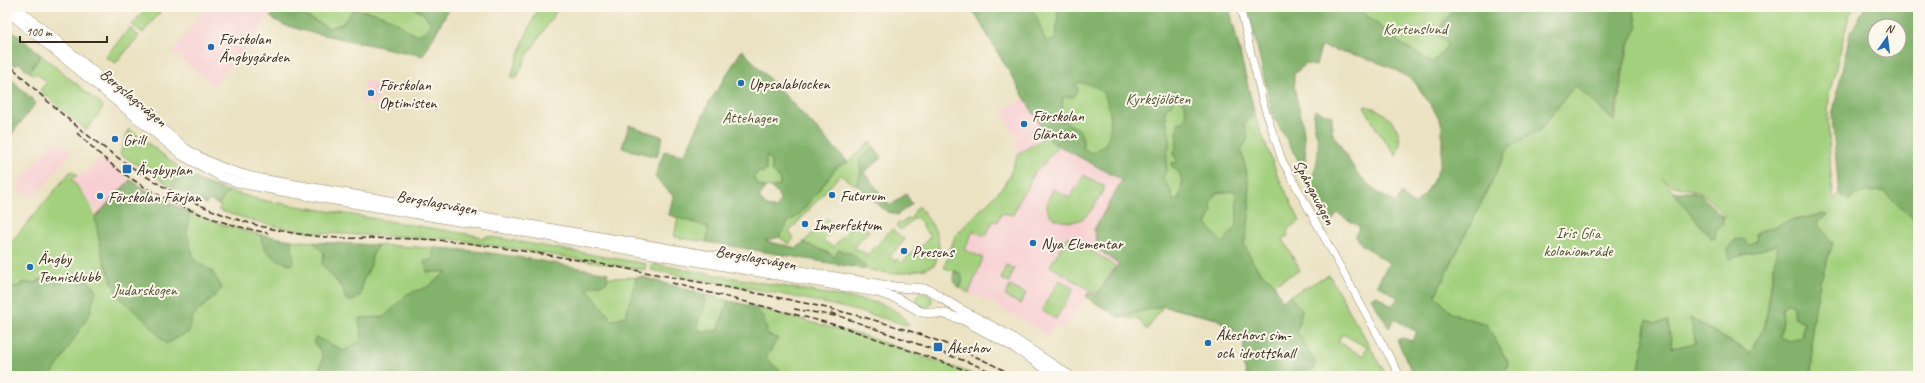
<svg xmlns="http://www.w3.org/2000/svg" width="1925" height="383" viewBox="0 0 1925 383" font-family="Caveat,sans-serif">
<rect width="100%" height="100%" fill="#fbf7ec"/>
<filter id="ink" filterUnits="userSpaceOnUse"><feTurbulence type="fractalNoise" baseFrequency=".025" numOctaves="2"/><feDisplacementMap in="SourceGraphic" scale="8" xChannelSelector="R" yChannelSelector="G"/><feConvolveMatrix kernelMatrix="1 2 1 2 8 2 1 2 1" color-interpolation-filters="sRGB"/></filter>
<filter id="wash" filterUnits="userSpaceOnUse"><feTurbulence type="fractalNoise" baseFrequency=".012" numOctaves="4" result="noise"/><feDisplacementMap in="SourceGraphic" scale="16" xChannelSelector="R" yChannelSelector="G"/><feGaussianBlur stdDeviation="0.9" result="paint"/><feColorMatrix in="noise" values="0 0 0 0 0 0 0 0 0 0 0 0 0 0 0 0 0 1.4 0 .05"/><feComposite in="paint" operator="in"/></filter>
<g filter="url(#wash)">
<rect width="100%" height="100%" fill="#ebe2c2"/>
<g fill="#f7cfd2">
<polygon points="207,7 278,7 214,86 173,52"/>
<polygon points="365,80 380,83 376,105 361,102"/>
<polygon points="1025,98 1047,136 1018,154 1016,137 1002,112"/>
<polygon points="55,139 72,152 33,199 16,186"/>
<polygon points="1050,141 1122,180 1094,230 1099,250 1119,264 1097,297 1089,292 1063,331 1055,325 1048,335 995,304 969,293 983,258 965,250 973,231 986,236 993,220"/>
<polygon points="98,159 107,162 130,180 98,214 73,179 82,173 84,175"/>
</g>
<g fill="#a3d07d" stroke="#6f7d4e" fill-rule="evenodd">
<polygon points="147,7 164,7 143,33 132,25"/>
<path d="M293,7h119l12,7 7,10 -6,8 -8,3c-8,-3 -12,-7 -19,-11 -14,-9 -27,-13 -44,-14l-12,14 -13,4 -26,-13z"/>
<polygon points="539,7 559,7 527,56 516,79 511,77 524,40"/>
<path d="M971,7h258l26,109 22,58 23,47 -10,6 -3,5 1,4 -5,3 17,31 -26,14 8,16 47,-25 58,101h-12l-13,-8 -5,8h-110l-3,-9v-30l-27,-18 -54,-13 -16,24 -9,-11 -19,-2 -33,-20 3,-5 8,4 22,-32 -20,-14 -5,-20 28,-50 -64,-35 -5,8 -5,4 -4,7 -11,10 -6,16 -5,4 -9,21 -12,-2 -3,9 -5,-1 -7,15 -13,-5 -8,19 18,8 -14,35 -11,-6 4,-3 -4,-12 -14,-4 11,-32 47,-48 7,-11 9,-23 29,-18zM1342,334l25,13 -4,9 -25,-14z"/>
<polygon points="1357,7 1456,7 1437,31 1448,45 1433,63 1401,44"/>
<path d="M1628,7h227l-6,9 -20,79 -1,23 3,58 3,24 5,-7 10,7 12,-7 22,-2 35,32v153h-106v-51l8,-43 13,-39 -17,-20 6,-9 -32,7 -34,12 1,8 -7,4 -23,4 2,10 48,-14 -12,81 -15,27 -59,-35 5,25 -24,5 -16,-25 -9,-2 -9,55h-133l3,-14 -22,-38 -33,-10 -18,-18 74,-149 31,-17 35,-45 40,37 9,-55 5,-21zM1662,178c15,13 23,8 38,15 8,3 19,18 26,24l-4,-1 1,4 -6,8 -2,10 -3,1z"/>
<polygon points="130,28 139,36 116,63 105,57"/>
<polygon points="41,55 102,105 103,108 86,130 40,90 47,82 36,73 34,75 29,72"/>
<path d="M1364,106c17,1 37,19 36,38 0,3 -3,8 -4,12l-19,-26z"/>
<polygon points="129,129 184,171 171,186 120,154"/>
<polygon points="870,142 875,149 869,151 856,185 840,175 789,232 794,238 789,244 779,237 788,222 800,214 837,167 848,162"/>
<polygon points="766,156 769,158 772,166 771,169 773,172 776,173 779,179 780,185 772,188 759,186 753,178 765,164"/>
<path d="M71,171l6,4 -5,4 18,26 5,12 35,-37c58,36 114,57 183,62l11,11 -2,11 21,25 17,7 3,-15 8,-16 1,-9 6,-11 74,4 42,10 108,19 41,-1 63,18 158,41 115,40h-972v-79l47,-17h-16v3h-16v3l-15,1v-40z"/>
<path d="M1084,175l21,12c-5,9 -11,22 -19,29 -10,10 -38,7 -39,-9 0,-6 4,-13 6,-18l17,9z"/>
<path d="M228,191l33,9 218,36v1l5,2 2,-3 160,28 -1,6 -194,-31 -133,-6c-34,-4 -67,-12 -100,-23l3,-4 -2,-1z"/>
<path d="M919,206c15,22 26,31 16,58l-10,5 -31,5 -29,-5v-3l-30,-9 -8,-5 -11,-3 -12,-7 23,-24 9,8 -13,14 10,7 24,-26 12,10 -15,16 14,8 24,-26 13,11 -15,16 5,5 3,-2 4,4 16,-17 2,1 11,-11 -10,-10 2,-2 -7,-7 -15,13 -4,-3v-3l16,-7 -1,-2 2,-2 1,-3z"/>
<polygon points="678,217 708,227 707,242 674,237"/>
<polygon points="1068,236 1116,266 1097,294 1050,266"/>
<path d="M653,264l221,38c18,6 25,8 35,24 -83,-27 -172,-39 -258,-56z"/>
<polygon points="1006,265 1014,268 1009,282 1001,279"/>
<polygon points="1060,280 1074,289 1056,319 1041,310"/>
<polygon points="1010,286 1026,294 1020,304 1005,296"/>
<circle cx="924" cy="300" r="8"/>
<polygon points="1787,303 1792,303 1793,308 1804,322 1801,338 1790,348 1780,337 1783,321 1782,309"/>
</g>
<g fill="#82b26c" stroke="#5e6e45" fill-rule="evenodd">
<path d="M278,7h15l10,8 26,13 13,-4 11,-14c18,1 31,4 45,14 7,4 11,9 19,11l8,-3 6,-8 -7,-10 -12,-7h38l-27,49 -114,-24 -25,-7 -14,-8z"/>
<path d="M971,7h59c10,12 10,24 17,35l9,-3 2,-29 -2,-3h173l26,109 -11,7 4,15 -7,13c10,31 12,61 3,93l9,18 8,11 10,7 11,20 8,-4 12,14 -5,21 18,31 -2,9 -5,-1 -18,4 1,2h-44l-3,-9v-30l-27,-18 -54,-13 -44,11 -33,-20 3,-5 8,4 22,-32 -20,-14 -5,-20 28,-50 -72,-39zM1079,82c8,2 18,4 23,10 9,11 12,41 3,52 -4,4 -9,7 -14,9l-8,-5v-9l-4,-10 -18,-9 2,-23h10l5,-7 -2,-6zM1174,90l2,1 1,5 8,8 1,13 -3,5 -5,1 -2,25 -3,6 5,8 -7,1 1,4c12,5 12,24 5,33l-4,1 -1,-8 -9,-15 4,-8v-18l2,-5 1,-9 -5,-26 1,-4 7,-4 -1,-11zM1236,191l1,34 -14,18c-7,-5 -11,-13 -17,-19l6,-11 -1,-11 5,-9z"/>
<path d="M1248,7h109l44,37 32,19 15,-18 -12,-14 20,-24h176l6,19 -10,20 -5,19 -9,56 -39,-36 -35,45 -31,17 -74,149 18,18 33,10 22,38 -3,14h-91l-17,-36 5,-2 10,3 5,-9 -23,-13 -5,9 -18,-30 5,-3 16,11 6,-8 -21,-14 12,-21 -28,-19 -6,-9 5,-8 -23,-14 -5,8 -13,-16 -9,-22c6,-13 9,-27 8,-42 -2,-14 -7,-16 -3,-31l17,6v16l25,41 21,20 18,10 6,-10 2,4 11,8 13,-15 10,-19 4,-18v-28l-8,-15 -20,-29 -24,-14 -27,-10 -42,-11 -5,20 -10,-2 -12,10c-1,19 6,34 9,52 2,15 3,30 2,46l-32,-56z"/>
<path d="M1865,7h53v216l-35,-32 -22,2 -12,7 -10,-7 -7,-76 18,-83zM1875,26h24v24h-24z"/>
<polygon points="7,26 41,55 29,72 19,63 15,66 7,56"/>
<path d="M742,50l106,112 -11,5 -37,47 -12,8 -9,15 -14,4 32,7 7,-6c10,6 21,8 31,15l3,-7 15,4 12,12v3l-158,-27 1,-15 -39,-12 4,-19 -18,-19 9,-26 20,4 25,-52zM766,156l3,2 3,8 -1,3c3,6 10,7 9,16l-8,3 7,8 1,6 -4,7 -9,-3 -7,-7 1,-5 4,-6 -6,-2 -6,-8 5,-6 5,1 3,-3z"/>
<polygon points="7,75 36,103 7,140"/>
<polygon points="629,125 663,137 657,157 622,148"/>
<polygon points="875,149 882,158 864,172 890,206 906,194 912,204 897,215 886,211 856,185 861,172 859,159 869,151"/>
<polygon points="184,171 200,181 228,191 219,205 209,200 206,204 171,186"/>
<polygon points="130,180 158,198 190,213 187,234 195,261 212,271 222,289 193,316 189,332 166,344 150,325 117,295 102,255 95,218"/>
<polygon points="1673,192 1692,192 1701,195 1722,216 1723,225 1717,228 1715,238 1712,239"/>
<path d="M1822,214l5,1 -10,8 16,20 -13,39 -8,43v51h-174l9,-56 9,3 12,-2 4,27 24,-5 -6,-25 60,35 15,-27 12,-81 -48,14 -2,-10 8,-9 8,-1 7,6 7,-4 -1,-8 34,-12zM1787,303l5,1 2,14 10,4 -3,16 -11,3 -10,-4 3,-16 -1,-12z"/>
<path d="M260,235l31,5 3,21 -3,4c-18,-7 -26,-10 -31,-30z"/>
<polygon points="313,242 378,245 372,256 371,265 363,281 360,296 353,301 346,300 343,289 322,264 324,253"/>
<path d="M433,248c58,2 117,15 175,25l-1,9 -20,6 25,32 14,-4 10,-38 7,-1 63,18 -3,19 -5,5 1,12h19l10,-30 24,5 11,10 5,19 10,3 -12,20 20,18h-446v-5h-7l-6,5h-5l-4,-5c7,-15 6,-17 -5,-29l3,-5 28,14 18,-11 -3,-20 2,-2 23,-1 23,-23 20,-7 20,-15h-20l-3,-11 9,-1z"/>
<path d="M954,271c8,2 9,5 8,13l-4,3 -5,-7z"/>
<polygon points="77,275 87,279 96,290 90,313 51,376 7,376 7,287 22,286 22,283 38,283 38,280 60,280"/>
</g>
</g>
<g filter="url(#ink)">
<g fill="none" stroke-linecap="round" stroke-linejoin="round">
<defs>
<polyline id="minor" points="1240,7 1263,103 1282,160 1400,376"/>
<g id="major">
<path d="M16,7l170,142c29,19 58,28 92,33l616,105 32,2 5,2 23,15 54,29 62,41"/>
<polyline points="7,11 182,155 222,177 240,183 276,190 877,292 899,299 921,312 945,314 964,320 1012,346 1057,376"/>
</g>
</defs>
<use href="#minor" stroke="#938670" stroke-width="8"/>
<use href="#major" stroke="#938670" stroke-width="10"/>
<use href="#minor" stroke="#fff" stroke-width="7"/>
<use href="#major" stroke="#fff" stroke-width="9"/>
<g stroke="#3b2a1e" stroke-width="1.5" stroke-dasharray="6 3" stroke-linecap="butt">
<path d="M7,62c60,61 134,122 215,152 37,14 78,22 117,24 40,1 79,-1 119,4 82,10 165,26 246,41 108,21 213,39 310,93"/>
<path d="M77,133c14,13 28,27 43,38 45,32 94,52 148,62"/>
<polyline points="672,283 840,326 982,376"/>
<polyline points="794,309 836,316"/>
<polyline points="831,313 968,362 1001,376"/>
</g>
</g>
</g>
<g fill="#1f6fb2" stroke="#fbf7ec" stroke-width="1.5">
<circle cx="211" cy="47" r="4"/>
<circle cx="741" cy="83" r="4"/>
<circle cx="371" cy="93" r="4"/>
<circle cx="1024" cy="124" r="4"/>
<circle cx="115" cy="139" r="4"/>
<rect x="122" y="164" width="10" height="10" rx="2"/>
<circle cx="832" cy="195" r="4"/>
<circle cx="100" cy="196" r="4"/>
<circle cx="805" cy="224" r="4"/>
<circle cx="1033" cy="243" r="4"/>
<circle cx="904" cy="251" r="4"/>
<circle cx="30" cy="267" r="4"/>
<circle cx="1208" cy="343" r="4"/>
<rect x="933" y="342" width="10" height="10" rx="2"/>
</g>
<g text-anchor="middle" stroke-width="4" stroke-linejoin="round" paint-order="stroke">
<g font-size="16" fill="#555436" stroke="#fbf7ec">
<text x="1415" y="34">Kortenslund</text>
<text x="1158" y="104">Kyrksjölöten</text>
<text x="750" y="123">Ättehagen</text>
<text x="1578" y="238">Iris Glia<tspan x="1578" dy="18">koloniområde</tspan></text>
<text x="145" y="295">Judarskogen</text>
</g>
<g font-size="16" fill="#3b2a1e" stroke="#fbf7ec" text-anchor="start">
<text x="219" y="44">Förskolan<tspan x="219" dy="18">Ängbygården</tspan></text>
<text x="749" y="89">Uppsalablocken</text>
<text x="379" y="90">Förskolan<tspan x="379" dy="18">Optimisten</tspan></text>
<text x="1032" y="121">Förskolan<tspan x="1032" dy="18">Gläntan</tspan></text>
<text x="123" y="145">Grill</text>
<text x="136" y="175">Ängbyplan</text>
<text x="840" y="201">Futurum</text>
<text x="108" y="202">Förskolan Färjan</text>
<text x="813" y="230">Imperfektum</text>
<text x="1041" y="249">Nya Elementar</text>
<text x="912" y="257">Presens</text>
<text x="38" y="264">Ängby<tspan x="38" dy="18">Tennisklubb</tspan></text>
<text x="1216" y="340">Åkeshovs sim-<tspan x="1216" dy="18">och idrottshall</tspan></text>
<text x="947" y="353">Åkeshov</text>
</g>
<g font-size="16" fill="#3b2a1e" stroke="#fbf7ec">
<text transform="translate(134 97) rotate(40)" y="6">Bergslagsvägen</text>
<text transform="translate(1315 192) rotate(62)" y="6">Spångavägen</text>
<text transform="translate(437 202) rotate(10)" y="6">Bergslagsvägen</text>
<text transform="translate(756 257) rotate(10)" y="6">Bergslagsvägen</text>
</g>
</g>
<rect width="1925" height="383" fill="none" stroke="#fbf7ec" stroke-width="24"/>
<g transform="translate(1887 38) rotate(14)"><circle r="19" fill="#fbf7ec" stroke="#aea59a"/>
<path d="M0-3L7 15L0 10L-7 15Z" fill="#1f6fb2"/>
<text y="-6" font-size="11" font-weight="bold" text-anchor="middle" fill="#3b2a1e">N</text>
</g>
<path d="M20 36v6h87v-6" fill="none" stroke="#3b2a1e" stroke-width="2"/>
<text x="26" y="36" font-size="12" fill="#3b2a1e" stroke="#fbf7ec" stroke-width="3" paint-order="stroke">100 m</text>
</svg>
